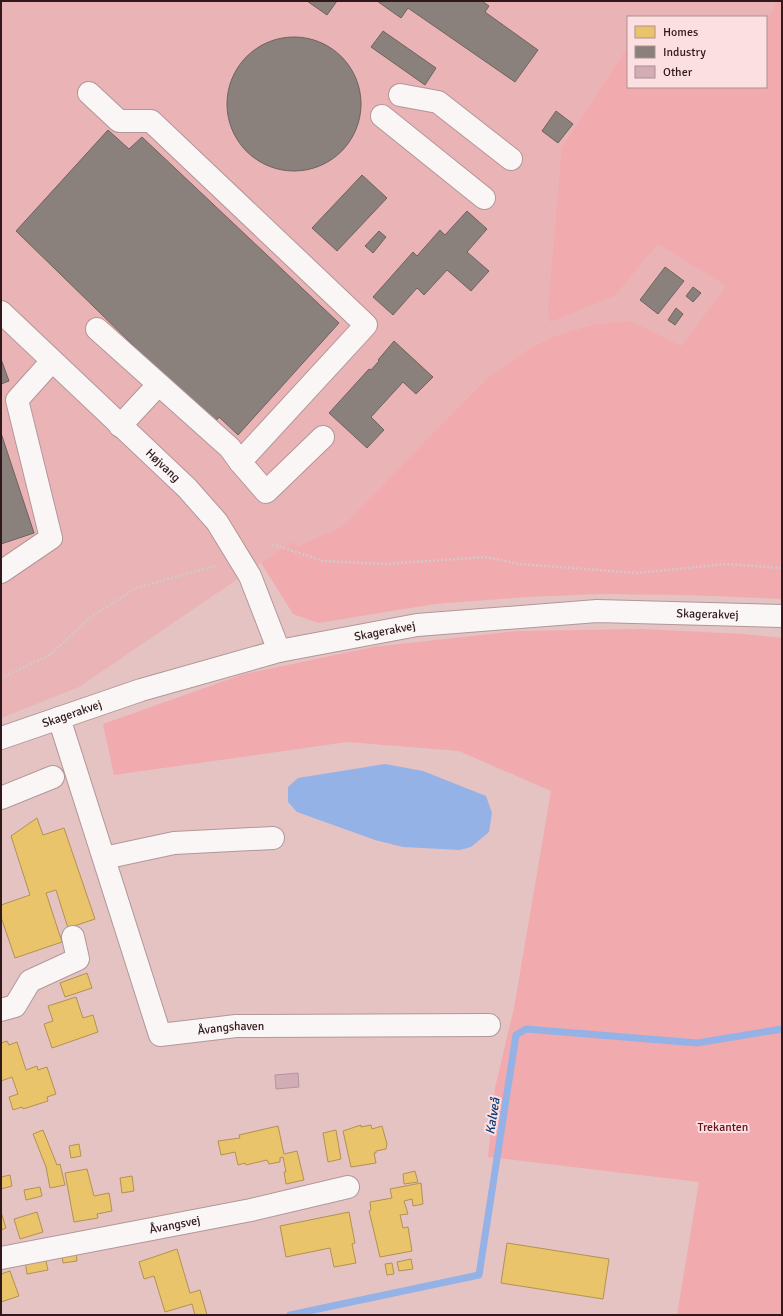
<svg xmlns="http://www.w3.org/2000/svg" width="783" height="1316" viewBox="0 0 783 1316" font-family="Signika,sans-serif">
<rect width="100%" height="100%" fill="#e5c3c3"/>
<polygon fill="#eab3b5" points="1,1 777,1 766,21 766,17 628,17 628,46 562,147 616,295 658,244 726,286 681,346 629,321 596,324 557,335 530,348 485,380 343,526 299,546 292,542 79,687 1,718"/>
<g fill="#f1aaad">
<polygon points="777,1 782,1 782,599 690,595 599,594 526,597 435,604 318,623 293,614 261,563 292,542 299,546 343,526 485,380 530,348 557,335 596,324 630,321 681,346 726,286 658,244 616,295 550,322 548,312 562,147 628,46 628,87 766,87 766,21"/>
<polygon points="642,629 743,634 782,638 782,1315 677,1315 699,1182 488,1157 495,1088 514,1008 551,791 459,751 347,742 114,775 103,724 244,674 373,647 516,631"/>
</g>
<polygon fill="#95b2e7" points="385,764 423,771 486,796 492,813 489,832 471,847 460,850 403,847 375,840 297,812 288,802 288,787 298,778"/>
<g fill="#e9c46a" stroke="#b29152">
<polygon points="37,818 43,835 64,828 95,919 68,928 56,890 46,893 62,942 15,958 1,917 1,905 30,895 11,836"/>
<polygon points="87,973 92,988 65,997 60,983"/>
<polygon points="76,997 83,1018 93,1015 98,1032 52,1048 44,1024 53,1021 48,1006"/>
<polygon points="7,1041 9,1045 17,1042 26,1070 37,1066 38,1070 47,1067 56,1094 47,1097 48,1101 23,1109 22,1107 13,1110 9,1097 18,1094 12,1077 1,1081 1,1043"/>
<polygon points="361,1125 361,1127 371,1125 372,1129 382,1126 387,1144 386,1149 376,1151 376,1153 374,1153 376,1163 351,1167 343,1131"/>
<polygon points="278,1126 284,1154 297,1151 304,1180 286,1184 284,1172 286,1172 283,1157 280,1158 280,1162 269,1164 267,1160 246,1165 245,1163 238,1165 235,1152 221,1155 218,1141 240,1138 239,1135"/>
<polygon points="43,1130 57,1165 60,1164 65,1185 50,1188 46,1167 33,1134"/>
<polygon points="336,1130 341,1159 328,1162 323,1133"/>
<polygon points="79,1144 81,1156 71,1158 69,1146"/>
<polygon points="87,1169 94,1196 109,1193 112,1211 97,1214 98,1218 74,1222 65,1173"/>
<polygon points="415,1171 418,1182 404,1184 403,1174"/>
<polygon points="10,1175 12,1186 1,1189 1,1177"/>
<polygon points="132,1176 134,1191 122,1193 120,1178"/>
<polygon points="421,1183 423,1204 413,1206 412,1199 404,1201 408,1214 400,1215 403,1228 408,1227 412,1251 380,1257 369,1211 371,1210 370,1202 392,1198 390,1189"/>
<polygon points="40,1187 42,1196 26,1200 24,1190"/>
<polygon points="1,1212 6,1228 1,1230"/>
<polygon points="37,1212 43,1232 20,1239 14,1219"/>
<polygon points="349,1212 355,1243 352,1244 356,1263 334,1267 330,1248 286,1257 280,1226"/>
<polygon points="507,1243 609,1259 603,1299 501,1283"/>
<polygon points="177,1249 190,1293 200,1290 207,1315 195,1315 192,1304 165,1312 154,1276 144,1279 139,1262"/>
<polygon points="76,1252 77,1261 63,1263 62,1255"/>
<polygon points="45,1257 48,1270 27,1274 25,1261"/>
<polygon points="411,1259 413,1269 399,1271 397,1262"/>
<polygon points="392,1263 394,1274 387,1275 385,1264"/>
<polygon points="10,1271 19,1296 1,1302 1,1274"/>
</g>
<g fill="#8a817c" stroke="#6f625f">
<polygon points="307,1 337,1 327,15"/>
<polygon points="377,1 482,1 489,6 485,12 538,50 515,82 408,8 401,18"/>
<polygon points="383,31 436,68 425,85 371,47"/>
<circle cx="294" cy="104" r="67"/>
<polygon points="556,111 573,124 558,143 542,131"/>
<polygon points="108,130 129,149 142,137 339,323 238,435 219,417 214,424 16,231"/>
<polygon points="362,175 387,198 337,251 312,228"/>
<polygon points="467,211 487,229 467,252 489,271 471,291 447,270 424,295 417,288 393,315 373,297 413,252 417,256 440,230 445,235"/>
<polygon points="379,231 386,237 373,253 365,246"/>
<polygon points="665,267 684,281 658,314 640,300"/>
<polygon points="693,287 701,293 693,302 686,296"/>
<polygon points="676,308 683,314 675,325 668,320"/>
<polygon points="394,341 433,377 416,394 403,382 371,417 384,430 367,448 329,413 369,369 371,370 379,361 378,360"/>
<polygon points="1,359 9,381 1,384"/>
<polygon points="1,433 34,533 1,544"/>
</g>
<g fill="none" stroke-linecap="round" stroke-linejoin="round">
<polyline stroke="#95b2e7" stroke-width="7" points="290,1315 479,1275 516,1035 526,1029 697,1043 782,1029"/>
</g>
<polygon fill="#d3adb5" stroke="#b1979b" points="298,1073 299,1087 276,1089 275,1075"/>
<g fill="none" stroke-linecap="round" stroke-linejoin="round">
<defs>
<g id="minor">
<polyline points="89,93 119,121 151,121 366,325 240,462 266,492 323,437"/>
<polyline points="400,95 438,102 511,159"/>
<polyline points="382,116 484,198"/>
<path id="s1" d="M1,312l186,176 30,34 33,54 29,75"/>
<polyline points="97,329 230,448 240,462"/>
<polyline points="120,426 158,385"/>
<polyline points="1,572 51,538 17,400 52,361"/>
<path id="s2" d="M59,718l101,317 76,-9 253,-1"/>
<path id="s3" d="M1,738l140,-48 138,-39 138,-26 180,-14 185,5"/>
<polyline points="1,798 53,777"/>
<polyline points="104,858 174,843 273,838"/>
<polyline points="1,1010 15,1006 30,981 78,959 73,937"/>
<path id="s4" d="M1,1258l250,-48 97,-23"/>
</g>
</defs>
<use href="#minor" stroke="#b19798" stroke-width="24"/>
<g stroke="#d3c9c9" stroke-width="2.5" stroke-dasharray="2 2" stroke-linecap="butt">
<polyline points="272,544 323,561 386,564 485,557 520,564 637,573 726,564 782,568"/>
<polyline points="1,678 50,655 91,617 136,588 218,565"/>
</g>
<use href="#minor" stroke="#fbf6f6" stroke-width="22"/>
</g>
<g text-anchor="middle" stroke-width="4" stroke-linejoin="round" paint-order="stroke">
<g font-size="12" fill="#31191b" stroke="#fce0e1">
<text dy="4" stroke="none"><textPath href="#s1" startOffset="223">Højvang</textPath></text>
<text dy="4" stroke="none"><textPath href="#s3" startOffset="723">Skagerakvej</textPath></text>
<text dy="4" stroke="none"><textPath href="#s3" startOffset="399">Skagerakvej</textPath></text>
<text dy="4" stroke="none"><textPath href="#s3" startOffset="75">Skagerakvej</textPath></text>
<text dy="4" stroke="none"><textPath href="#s2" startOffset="404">Åvangshaven</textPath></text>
<text dy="4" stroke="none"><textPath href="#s4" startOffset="177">Åvangsvej</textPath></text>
</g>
<g font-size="12" fill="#62111f" stroke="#fce0e1">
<text x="723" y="1131">Trekanten</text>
</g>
<g font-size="13" font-style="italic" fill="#0c3a76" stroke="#fce0e1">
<text transform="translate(492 1116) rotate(-81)" y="5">Kalveå</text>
</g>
</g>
<rect width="783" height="1316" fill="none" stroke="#31191b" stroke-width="4"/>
<rect x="627" y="16" width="140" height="72" fill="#fce0e1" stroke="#ab9092"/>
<rect x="635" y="26" width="20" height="12" fill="#e9c46a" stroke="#ab9092"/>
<text x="663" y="36" font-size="12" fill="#31191b">Homes</text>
<rect x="635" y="46" width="20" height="12" fill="#8a817c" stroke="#ab9092"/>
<text x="663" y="56" font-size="12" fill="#31191b">Industry</text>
<rect x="635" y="66" width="20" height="12" fill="#d3adb5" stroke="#ab9092"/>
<text x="663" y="76" font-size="12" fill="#31191b">Other</text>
</svg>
